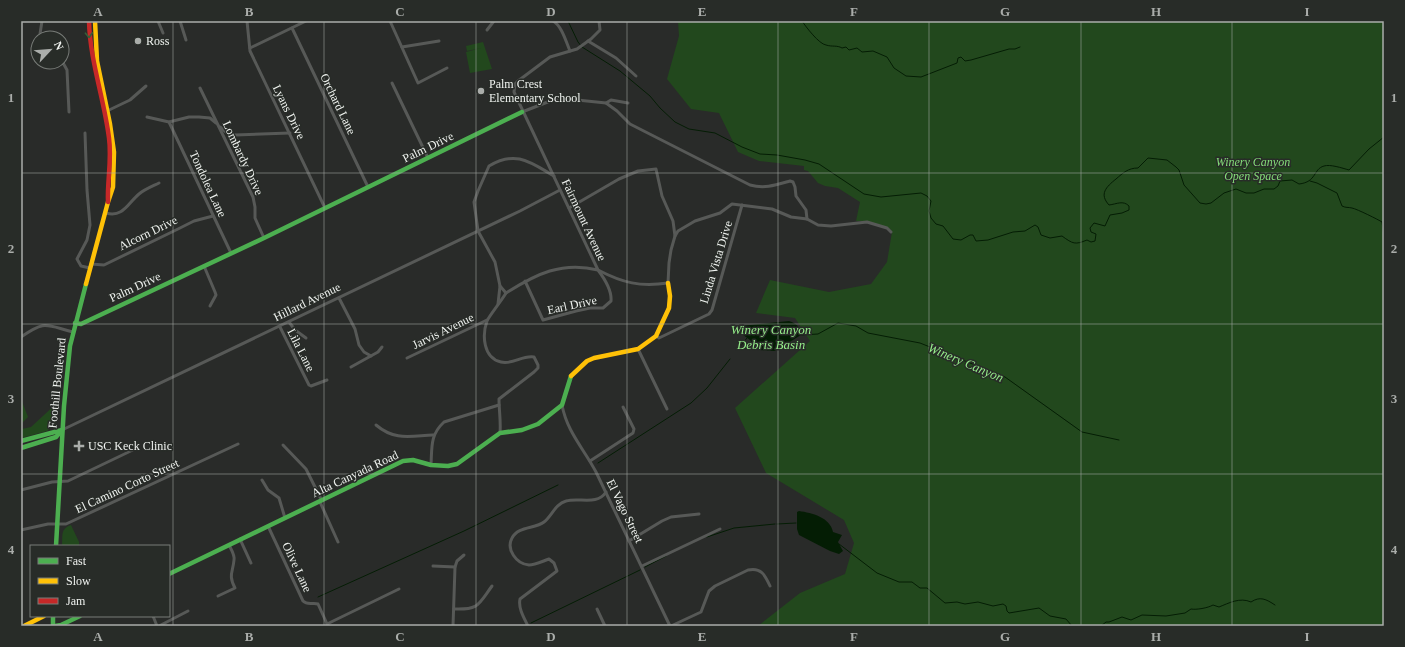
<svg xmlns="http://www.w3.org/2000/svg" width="1405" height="647" viewBox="0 0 1405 647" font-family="Georgia,serif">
<rect width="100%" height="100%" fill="#292b29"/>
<g fill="#22481d">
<polygon points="678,21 1384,21 1384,626 758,626 800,593 845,574 854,543 844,520 766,473 735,408 810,341 795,318 756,313 770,280 829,292 871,284 887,262 892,232 890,229 862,221 856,221 860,202 838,188 825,186 818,183 808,171 804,170 804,166 759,161 738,152 719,113 691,109 667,79 679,36"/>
<polygon points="483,42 492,69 470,73 466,52 481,48 467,51 466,46"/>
<polygon points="21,399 28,417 22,423 22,429 31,427 57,403 56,423 47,431 21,438"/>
<path d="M71,525l8,17v4h-17c1,-11 -2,-17 9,-21z"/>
</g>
<g fill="#041d04">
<path d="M789,321c8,3 11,5 12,14l-26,16 -16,-1 -9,-10 -15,-11 6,-3z"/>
<path d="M799,511c13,2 31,6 34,21l9,3 -4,7 5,9 -4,3 -9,-3 -31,-16 -2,-6v-17z"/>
</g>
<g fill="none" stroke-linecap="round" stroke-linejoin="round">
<g stroke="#041d04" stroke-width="1">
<path d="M568,21l10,21 4,5 38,24 30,25 10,12 15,14 14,7 26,4 27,14 18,7 17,1 28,5 14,4 45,30 17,3 40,-4 6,3 4,5 -2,10 2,7 5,6 7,2 10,13 8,1 9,-5h3l3,6 12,-1 25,-8 12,-1 10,-6 3,2 3,8 9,3 12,-2c11,8 13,9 25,4l4,2 4,-1 1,-7 -5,-2 -1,-4 4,-5 11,3 5,-11 12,-2 7,-3v-4c-6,-6 -12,-2 -20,-1 -10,-11 -3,-18 7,-26 7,-6 12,-11 22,-11l10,-10 19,2 9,7 3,3 5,15 16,18 6,1 5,-1 13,-10 12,-4 10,4h8l10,-4h10l4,-3 2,-5 12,-1 7,4c18,-2 14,-15 25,-18 6,-2 18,2 25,4l20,-21 15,-12"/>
<path d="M802,21c4,6 17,23 24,24 6,2 11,0 16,3l4,-1 3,3 8,-2 5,4 11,-1 14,6 7,11 12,8 15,1 36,-14 1,-5 3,-1 4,4 6,-1 38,-11h6l5,-2"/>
<path d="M1310,181l7,2 20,10 5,13c4,2 6,1 10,2 5,1 27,12 30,14l2,14"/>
<polyline points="801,335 818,334 838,323 856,326 868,333 920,343 1005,377 1082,432 1119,440"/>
<polyline points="739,348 747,338"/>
<polyline points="598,463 691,403 707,388 730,359"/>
<polyline points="777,524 796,523"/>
<polyline points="707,537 734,528 775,524"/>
<polyline points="839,544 877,573 899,582 912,582 920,588 927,588 945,603 957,602 965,604 978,602 993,606 1003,604 1006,606 1007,611 1009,613 1039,608 1050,616 1066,619 1072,626"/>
<polyline points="645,567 666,556"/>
<polyline points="318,597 464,531 558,485"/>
<polyline points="531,623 640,570"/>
<path d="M1101,626l5,-4h3l13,-5 9,3 11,-5 24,1 19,-3 6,-4c5,1 17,-1 22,-4l6,2c10,-4 21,-10 32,-5 9,-6 15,-3 24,3"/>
</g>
<g stroke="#575957" stroke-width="3">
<polyline points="42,21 40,34 42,38"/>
<polyline points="158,21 163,33"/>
<polyline points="180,21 186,40"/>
<polyline points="247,21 250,51 325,208"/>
<polyline points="390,21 418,83 447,68"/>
<path d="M553,21c9,5 13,21 17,30"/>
<path d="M599,21l1,9 -9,9 -14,10 -27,8 -32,24 -3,3 -1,8 84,178c25,13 42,17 70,13l1,-20 2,-13 4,-14 3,-5 17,-10 25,-8 12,-9 40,5 19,8 16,2 11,6 13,1 36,-4 20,6 4,4"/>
<polyline points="292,28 368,187"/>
<polyline points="487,30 494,21"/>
<polyline points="588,41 616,58 636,76"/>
<polyline points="402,47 439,41"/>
<polyline points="250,48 306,21"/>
<polyline points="62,61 67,70 69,112"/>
<polyline points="392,83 428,158"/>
<polyline points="200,88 253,197 255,207 255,218 264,238"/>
<polyline points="606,103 611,100 628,103"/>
<polyline points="107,111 130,100 146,86"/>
<path d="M522,112l36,-14 48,5 11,8 13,13 120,61c15,4 26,0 40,-4l3,1 2,5 1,9 10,14 1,9"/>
<polyline points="147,117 169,122 189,117 199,117 210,118 216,123"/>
<polyline points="169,122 231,253"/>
<polyline points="220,127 226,132 235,135 290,133"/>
<polyline points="85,133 87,190 90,225 87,240 77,259 81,266 90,268"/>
<polyline points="569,208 619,179 638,171 656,169 662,196 673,221 675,236"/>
<path d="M106,213c17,5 22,-10 33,-19 6,-5 14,-8 20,-11"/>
<polyline points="91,264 104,265 178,229 194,221 213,216"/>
<polyline points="204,266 215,292 216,295 210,306"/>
<path d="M506,293c30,-19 56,-32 92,-23 6,8 14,21 13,31l-8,7h-13l-14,3 -33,9 -18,-39"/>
<polyline points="339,298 355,329 359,345 364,352 371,356"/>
<polyline points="498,304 500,286"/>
<polyline points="289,322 295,330 306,338"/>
<polyline points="280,327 309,385 311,386 327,380"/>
<polyline points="656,336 659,338 709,314 712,310 742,205"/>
<path d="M21,337c25,-17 24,-12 52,-5"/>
<polyline points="638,349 667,409"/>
<polyline points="407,358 487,320"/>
<polyline points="351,367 378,352 382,347"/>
<path d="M562,405c5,27 22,44 34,67l74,154"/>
<path d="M376,425c19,16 34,11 57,10"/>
<polyline points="62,430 520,211 560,190"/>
<path d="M500,433c1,-12 -1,-22 -1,-34l35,-27 4,-4v-3l-4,-8c-12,-2 -21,8 -33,5 -18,-4 -19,-27 -14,-41 2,-5 15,-21 19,-28l-6,-7 -5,-24 -17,-31 -4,-29 4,-11 11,-25c27,-16 41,-4 65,10"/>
<polyline points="283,445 306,469 322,501"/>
<polyline points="590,461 633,433 634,429 623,407"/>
<path d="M431,465c1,-18 -1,-30 13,-43l55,-17"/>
<polyline points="262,480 268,490 279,498 285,518"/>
<polyline points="21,490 52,482 68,481 137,448"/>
<polyline points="320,502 338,542"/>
<path d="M268,526l35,75c5,5 10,1 15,3l10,22"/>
<polyline points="21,530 48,524 66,524 238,444"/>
<polyline points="240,539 251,563"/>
<polyline points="629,541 662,521 671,517 699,514"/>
<polyline points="433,566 455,567"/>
<polyline points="642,566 720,529"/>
<path d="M218,596l17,-8c-7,-13 -2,-16 -1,-28 1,-5 -3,-11 -5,-15"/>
<path d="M454,609c25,1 24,-4 38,-23"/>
<polyline points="597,609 605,626"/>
<polyline points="153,616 157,626"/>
<polyline points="327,624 399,589"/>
<polyline points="159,626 188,611"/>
<polyline points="453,626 455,567 457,561 464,555"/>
<path d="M528,626c-4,-8 -10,-18 -8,-27l37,-28 -3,-8 -5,-4c-6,2 -14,6 -20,6 -13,-1 -23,-16 -17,-27 6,-12 23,-9 32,-16 8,-6 11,-18 22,-21 13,-4 31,5 40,-9"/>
<path d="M671,626l30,-14 8,-21 6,-5 33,-16c13,-3 17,5 22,16"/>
</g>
<g stroke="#4caf50" stroke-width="4.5">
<polyline points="75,323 81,324 264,238 522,112"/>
<polyline points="21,441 62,430"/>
<polyline points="21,448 56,437 62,430"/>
<polyline points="56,546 64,406 70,346 86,284"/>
<polyline points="169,574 403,461 413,460 431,465 448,466 457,464 500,433 522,430 538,424 562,405 571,376"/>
<polyline points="53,616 53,626"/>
<polyline points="55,626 61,625 80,616"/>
</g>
<g stroke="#ffc107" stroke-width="4.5">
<polyline points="86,284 108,202 113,187 114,152 110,124 97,61 95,21"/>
<polyline points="571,376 587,361 594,358 638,349 656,336 669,308 670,296 668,283"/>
<polyline points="24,626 44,616"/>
</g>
<path stroke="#c62828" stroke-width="4.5" d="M89,21c1,40 15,77 20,117 3,22 -2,43 -1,64"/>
</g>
<defs><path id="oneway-chevron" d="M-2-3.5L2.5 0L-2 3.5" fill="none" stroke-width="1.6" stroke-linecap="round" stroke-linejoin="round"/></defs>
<use stroke="#366038" href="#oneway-chevron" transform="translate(89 35) rotate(87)"/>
<path fill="none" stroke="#aaadaa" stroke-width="1" stroke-opacity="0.55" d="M173,21v605M324,21v605M476,21v605M627,21v605M778,21v605M929,21v605M1081,21v605M1232,21v605M21,173h1363M21,324h1363M21,474h1363"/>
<g fill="#aaadaa" stroke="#282c28" stroke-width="1.5">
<circle cx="138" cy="41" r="4"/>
<circle cx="481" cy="91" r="4"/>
<path d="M77 440h4v4h4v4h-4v4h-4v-4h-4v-4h4z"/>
</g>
<g text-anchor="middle" stroke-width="3" stroke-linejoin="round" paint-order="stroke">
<g font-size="12" fill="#f0f3f0" stroke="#282c28" text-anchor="start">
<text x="146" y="45">Ross</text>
<text x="489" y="88">Palm Crest<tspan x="489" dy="14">Elementary School</tspan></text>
<text x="88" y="450">USC Keck Clinic</text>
</g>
<g font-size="12" fill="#f0f3f0" stroke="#282c28">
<text transform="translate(338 104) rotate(64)" y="4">Orchard Lane</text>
<text transform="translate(289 112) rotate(64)" y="4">Lyans Drive</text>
<text transform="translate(428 147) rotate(-26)" y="4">Palm Drive</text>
<text transform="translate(243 158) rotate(65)" y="4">Lombardy Drive</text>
<text transform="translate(208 184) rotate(65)" y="4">Tondolea Lane</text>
<text transform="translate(584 220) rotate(65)" y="4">Fairmount Avenue</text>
<text transform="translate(148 233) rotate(-26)" y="4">Alcorn Drive</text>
<text transform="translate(716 262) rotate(-73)" y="4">Linda Vista Drive</text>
<text transform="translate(135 287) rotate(-25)" y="4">Palm Drive</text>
<text transform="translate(307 302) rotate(-26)" y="4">Hillard Avenue</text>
<text transform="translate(572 305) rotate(-12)" y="4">Earl Drive</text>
<text transform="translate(443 331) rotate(-26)" y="4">Jarvis Avenue</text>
<text transform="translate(301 350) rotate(63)" y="4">Lila Lane</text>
<text transform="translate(57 383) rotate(-84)" y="4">Foothill Boulevard</text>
<text transform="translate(355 474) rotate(-25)" y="4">Alta Canyada Road</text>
<text transform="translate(127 486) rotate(-25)" y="4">El Camino Corto Street</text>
<text transform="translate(625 511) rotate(64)" y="4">El Vago Street</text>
<text transform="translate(297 567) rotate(65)" y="4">Olive Lane</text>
</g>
<g font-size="12" font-style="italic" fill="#84dc79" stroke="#282c28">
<text x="1253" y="166">Winery Canyon<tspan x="1253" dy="14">Open Space</tspan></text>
</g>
<g font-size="13" font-style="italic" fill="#96ee8b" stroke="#282c28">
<text x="771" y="334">Winery Canyon<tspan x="771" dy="15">Debris Basin</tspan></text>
<text transform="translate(966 362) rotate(23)" y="5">Winery Canyon</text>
</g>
</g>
<rect width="1405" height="647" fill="none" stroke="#282c28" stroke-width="44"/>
<rect x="30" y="545" width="140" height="72" fill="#282c28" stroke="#787c78"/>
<rect x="38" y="558" width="20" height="6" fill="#4caf50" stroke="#787c78"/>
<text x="66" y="565" font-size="12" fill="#f0f3f0">Fast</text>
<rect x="38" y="578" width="20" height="6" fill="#ffc107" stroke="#787c78"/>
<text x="66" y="585" font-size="12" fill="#f0f3f0">Slow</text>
<rect x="38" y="598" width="20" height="6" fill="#c62828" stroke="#787c78"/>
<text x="66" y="605" font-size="12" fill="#f0f3f0">Jam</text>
<g transform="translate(50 50) rotate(64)"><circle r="19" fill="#282c28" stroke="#787c78"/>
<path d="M0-3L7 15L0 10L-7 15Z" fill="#aaadaa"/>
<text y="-6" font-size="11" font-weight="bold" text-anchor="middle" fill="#f0f3f0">N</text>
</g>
<rect x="22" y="22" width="1361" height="603" fill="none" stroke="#aaadaa" stroke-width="1.5"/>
<g font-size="13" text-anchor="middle" font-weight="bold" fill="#aaadaa">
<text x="98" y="16">A</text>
<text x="249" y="16">B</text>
<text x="400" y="16">C</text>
<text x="551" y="16">D</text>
<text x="702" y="16">E</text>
<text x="854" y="16">F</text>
<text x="1005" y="16">G</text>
<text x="1156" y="16">H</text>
<text x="1307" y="16">I</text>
<text x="11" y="102">1</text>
<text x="1394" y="102">1</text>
<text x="11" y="253">2</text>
<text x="1394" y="253">2</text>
<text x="11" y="403">3</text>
<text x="1394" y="403">3</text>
<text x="11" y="554">4</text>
<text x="1394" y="554">4</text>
<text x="98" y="641">A</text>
<text x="249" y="641">B</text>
<text x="400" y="641">C</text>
<text x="551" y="641">D</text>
<text x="702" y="641">E</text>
<text x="854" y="641">F</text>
<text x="1005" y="641">G</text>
<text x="1156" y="641">H</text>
<text x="1307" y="641">I</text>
</g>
</svg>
